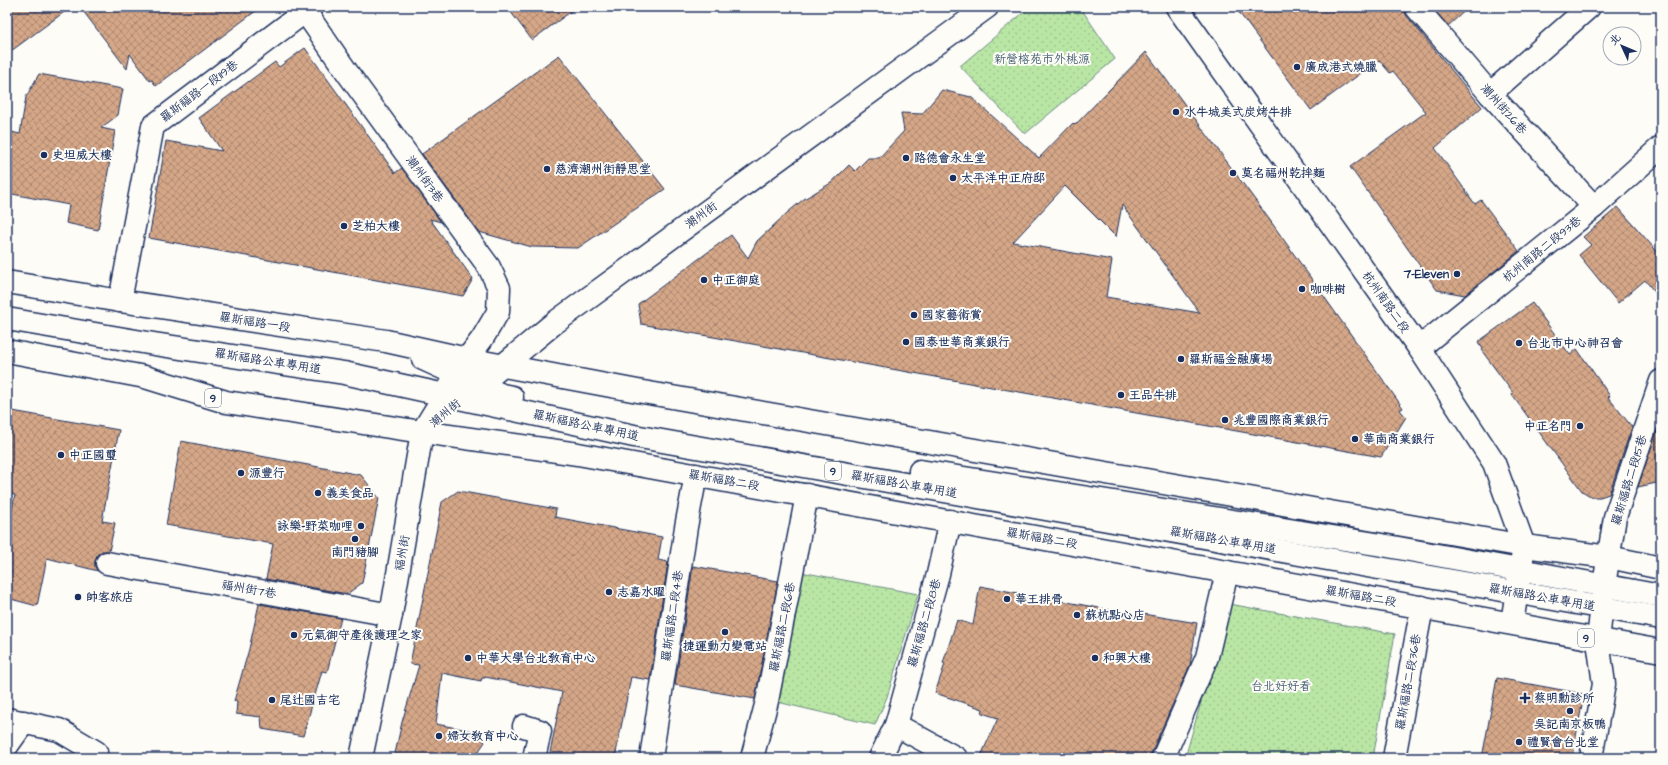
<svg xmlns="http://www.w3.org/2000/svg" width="1668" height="765" viewBox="0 0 1668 765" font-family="'Architects Daughter','LXGW WenKai TC',sans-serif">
<defs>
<pattern id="park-dots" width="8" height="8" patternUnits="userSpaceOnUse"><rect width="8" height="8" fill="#b9e6a4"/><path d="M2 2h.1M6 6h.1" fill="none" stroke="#9ec690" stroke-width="1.8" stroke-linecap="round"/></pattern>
<pattern id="building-cross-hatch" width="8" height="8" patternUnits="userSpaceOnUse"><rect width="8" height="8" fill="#d5a787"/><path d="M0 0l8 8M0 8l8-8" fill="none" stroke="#ac8872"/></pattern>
</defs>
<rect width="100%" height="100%" fill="#fdfcf7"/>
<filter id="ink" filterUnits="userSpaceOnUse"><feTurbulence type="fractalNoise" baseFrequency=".025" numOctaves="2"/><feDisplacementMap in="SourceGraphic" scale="8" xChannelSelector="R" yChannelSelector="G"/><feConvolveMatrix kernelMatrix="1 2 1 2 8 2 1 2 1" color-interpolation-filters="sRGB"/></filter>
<g filter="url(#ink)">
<g fill="url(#park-dots)" stroke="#6a8a81">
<polygon points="1030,7 1080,7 1115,59 1025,134 960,66"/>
<polygon points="801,572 918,594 887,697 875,725 773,701"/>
<polygon points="1229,604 1395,634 1373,758 1185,758"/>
</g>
<g fill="url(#building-cross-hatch)" stroke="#1b2f5e" fill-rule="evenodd">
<polygon points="7,7 71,7 7,54"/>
<polygon points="80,7 261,7 156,86 152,80 150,81 130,54 127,69"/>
<polygon points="507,7 577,7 532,40"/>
<polygon points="1235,7 1404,7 1406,15 1482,107 1435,148 1475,204 1481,200 1519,251 1465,295 1437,290 1350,167 1426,112 1393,71 1390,73 1379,60 1311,110"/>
<polygon points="1432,7 1469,7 1448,26"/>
<polygon points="305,48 395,173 402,168 441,222 430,219 473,279 463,296 149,238 166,141 222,151 199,118 275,62 279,67"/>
<path d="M1146,52l123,167 134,189 -3,2 6,7 -25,40 -740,-133 -3,-20 93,-69 17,23 9,-17 30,-28 17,-14 27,-16 18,-18 6,6 13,-13h11l25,-27 -3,-18 21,1 20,-24 29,7 68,61 34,-35 2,2zM1065,186l51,51 6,-32 78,108 -94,-16 6,-37 -99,-18z"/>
<polygon points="559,55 665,189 578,248 532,247 479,232 422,154"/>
<polygon points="39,74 123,89 118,115 101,128 115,131 98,230 66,223 69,205 7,193 7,131 20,134 26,97"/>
<polygon points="1618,207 1661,256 1661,300 1645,280 1618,303 1579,255 1591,245 1583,237"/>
<polygon points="1532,303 1570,355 1577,349 1610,396 1608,397 1632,427 1609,494 1600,497 1592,497 1582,491 1512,395 1513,393 1482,351 1483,349 1478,342"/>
<polygon points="7,410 119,430 102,521 115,523 109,551 102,551 97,555 95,561 95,567 98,571 47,558 37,606 7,598 7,532 15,495 7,493"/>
<polygon points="1657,431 1661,432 1661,482 1638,487"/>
<polygon points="181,441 361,475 379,498 362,583 347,594 266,579 273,544 166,525"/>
<polygon points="458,491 556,509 555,517 662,537 658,560 668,562 650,680 631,677 615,758 549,758 562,692 485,677 485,678 482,678 481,681 442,673 436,724 473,731 485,742 474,758 394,758 402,722 419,665 410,664 442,502"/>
<polygon points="693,566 778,581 755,699 675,685"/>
<polygon points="980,586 1143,616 1143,614 1197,623 1190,665 1149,758 980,758 998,718 982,713 983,709 935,693 945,664 943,663 957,620 973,625"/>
<polygon points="259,604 341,618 327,672 322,671 303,736 262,729 261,717 236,714 237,701 234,701 249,649"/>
<polygon points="1497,678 1584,694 1572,758 1482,758"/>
</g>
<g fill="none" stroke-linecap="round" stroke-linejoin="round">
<defs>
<g id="minor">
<polyline points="302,7 349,75 489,267 499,288 498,312 482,339 467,359 422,432 391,615 361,758"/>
<polyline points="1177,7 1419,348 1494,463 1524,546 1512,623"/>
<polyline points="1416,7 1490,94 1594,207"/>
<polyline points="1490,94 1589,7"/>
<polyline points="120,301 153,126 311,7"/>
<polyline points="1419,348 1594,207 1661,147"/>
<polyline points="466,396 553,324 987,7"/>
<polyline points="107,563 391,615"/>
<polyline points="7,719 59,730 96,752"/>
<polyline points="896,725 956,758"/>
<polyline points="524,726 540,731 534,758"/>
<polyline points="7,746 24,722"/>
<polyline points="651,758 686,527 696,475"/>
<polyline points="752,758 767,701 807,495"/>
<polyline points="880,758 896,725 938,574 950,521"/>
<polyline points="1163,758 1207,657 1227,572"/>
<polyline points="1394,758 1422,607"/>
<polyline points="1591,758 1604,684 1598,641 1604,585 1615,517 1661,381"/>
</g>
<g id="major">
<polyline points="7,282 120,301 386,341 467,359 643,392 1524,546 1609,557 1661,568"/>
<polyline points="7,319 154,344 344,373 634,436 1661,618"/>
<polyline points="7,351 145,377 226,402 422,432 578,454 1661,651"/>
<polyline points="423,359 502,395 512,397"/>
<polyline points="920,471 1382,545 1661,596"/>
</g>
</defs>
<use href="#minor" stroke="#1b2f5e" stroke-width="25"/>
<use href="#major" stroke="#1b2f5e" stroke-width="25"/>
<use href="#minor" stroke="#fdfcf7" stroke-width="22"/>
<use href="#major" stroke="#fdfcf7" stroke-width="22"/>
</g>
</g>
<g fill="#1b2f5e" stroke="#fdfcf7" stroke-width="1.5">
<circle cx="1297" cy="67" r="4"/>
<circle cx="1176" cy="112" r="4"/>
<circle cx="44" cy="155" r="4"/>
<circle cx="906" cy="158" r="4"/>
<circle cx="547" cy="169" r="4"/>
<circle cx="1233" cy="173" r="4"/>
<circle cx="953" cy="178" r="4"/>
<circle cx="344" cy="226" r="4"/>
<circle cx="1457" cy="274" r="4"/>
<circle cx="704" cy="280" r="4"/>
<circle cx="1302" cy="289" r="4"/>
<circle cx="914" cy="315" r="4"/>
<circle cx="906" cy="342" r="4"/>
<circle cx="1519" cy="343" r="4"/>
<circle cx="1181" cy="359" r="4"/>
<circle cx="1121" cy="395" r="4"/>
<circle cx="1225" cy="420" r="4"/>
<circle cx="1580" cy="426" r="4"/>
<circle cx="1355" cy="439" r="4"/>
<circle cx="61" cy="455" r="4"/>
<circle cx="241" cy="473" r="4"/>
<circle cx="318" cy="493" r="4"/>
<circle cx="361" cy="526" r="4"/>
<circle cx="355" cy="539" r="4"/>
<circle cx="609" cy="592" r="4"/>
<circle cx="78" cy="597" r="4"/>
<circle cx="1007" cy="599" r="4"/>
<circle cx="1077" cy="615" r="4"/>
<circle cx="725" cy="632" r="4"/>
<circle cx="294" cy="635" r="4"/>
<circle cx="468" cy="658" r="4"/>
<circle cx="1095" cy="658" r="4"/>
<path d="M1523 692h4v4h4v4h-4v4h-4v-4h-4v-4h4z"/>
<circle cx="272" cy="700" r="4"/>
<circle cx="1570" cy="711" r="4"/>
<circle cx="439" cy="736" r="4"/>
<circle cx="1519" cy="742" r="4"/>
</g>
<g text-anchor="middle" stroke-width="4" stroke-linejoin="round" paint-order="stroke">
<g fill="#fdfcf7" stroke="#5f6c8c" stroke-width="1">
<rect x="205" y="389" width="16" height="18" rx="3"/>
<rect x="825" y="462" width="16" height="18" rx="3"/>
<rect x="1578" y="629" width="16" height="18" rx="3"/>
</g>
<g font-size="11" font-weight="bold" fill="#1b2f5e">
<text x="213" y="402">9</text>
<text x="833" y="475">9</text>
<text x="1586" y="642">9</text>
</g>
<g font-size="12" fill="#425d70" stroke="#fdfcf7">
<text x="1042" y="63">新營榕苑市外桃源</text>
<text x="1281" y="690">台北好好看</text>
</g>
<g font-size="12" font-weight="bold" fill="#1b2f5e" stroke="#fdfcf7" text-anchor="start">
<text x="1305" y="71">廣成港式燒臘</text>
<text x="1184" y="116">水牛城美式炭烤牛排</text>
<text x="52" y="159">史坦威大樓</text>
<text x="914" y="162">路德會永生堂</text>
<text x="555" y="173">慈濟潮州街靜思堂</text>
<text x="1241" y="177">莫名福州乾拌麵</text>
<text x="961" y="182">太平洋中正府邸</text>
<text x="352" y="230">芝柏大樓</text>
<text x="1449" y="278" text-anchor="end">7-Eleven</text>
<text x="712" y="284">中正御庭</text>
<text x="1310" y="293">咖啡樹</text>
<text x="922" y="319">國家藝術賞</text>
<text x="914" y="346">國泰世華商業銀行</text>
<text x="1527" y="347">台北市中心神召會</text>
<text x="1189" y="363">羅斯福金融廣場</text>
<text x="1129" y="399">王品牛排</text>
<text x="1233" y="424">兆豐國際商業銀行</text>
<text x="1572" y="430" text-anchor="end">中正名門</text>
<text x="1363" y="443">華南商業銀行</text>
<text x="69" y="459">中正國璽</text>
<text x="249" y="477">源豐行</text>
<text x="326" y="497">義美食品</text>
<text x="353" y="530" text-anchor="end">詠樂-野菜咖哩</text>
<text x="355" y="556" text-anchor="middle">南門豬腳</text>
<text x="617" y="596">志嘉水曜</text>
<text x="86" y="601">帥客旅店</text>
<text x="1015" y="603">華王排骨</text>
<text x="1085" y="619">蘇杭點心店</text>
<text x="302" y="639">元氣御守產後護理之家</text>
<text x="725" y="650" text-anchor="middle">捷運動力變電站</text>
<text x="476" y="662">中華大學台北教育中心</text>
<text x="1103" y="662">和興大樓</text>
<text x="1534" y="702">蔡明勳診所</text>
<text x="280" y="704">尾辻國吉宅</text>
<text x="1570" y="728" text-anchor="middle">吳記南京板鴨</text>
<text x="447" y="740">婦女教育中心</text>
<text x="1527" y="746">禮賢會台北堂</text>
</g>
<g font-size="12" fill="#1b2f5e" stroke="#fdfcf7">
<text transform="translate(199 91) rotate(-37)" y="4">羅斯福路一段119巷</text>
<text transform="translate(1504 109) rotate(48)" y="4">潮州街26巷</text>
<text transform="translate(425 179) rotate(54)" y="4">潮州街3巷</text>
<text transform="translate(701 215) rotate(-36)" y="4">潮州街</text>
<text transform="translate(1542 249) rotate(-39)" y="4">杭州南路二段93巷</text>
<text transform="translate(1386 302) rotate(55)" y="4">杭州南路二段</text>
<text transform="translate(255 322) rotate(9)" y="4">羅斯福路一段</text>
<text transform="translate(268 361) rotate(9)" y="4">羅斯福路公車專用道</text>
<text transform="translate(445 413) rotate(-40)" y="4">潮州街</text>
<text transform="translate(586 425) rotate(12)" y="4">羅斯福路公車專用道</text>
<text transform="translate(724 480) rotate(10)" y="4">羅斯福路二段</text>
<text transform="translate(1629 480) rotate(-73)" y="4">羅斯福路二段15巷</text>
<text transform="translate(904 484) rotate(10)" y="4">羅斯福路公車專用道</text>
<text transform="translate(1042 538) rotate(10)" y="4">羅斯福路二段</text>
<text transform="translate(1223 540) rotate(10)" y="4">羅斯福路公車專用道</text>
<text transform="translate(402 553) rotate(-80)" y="4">福州街</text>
<text transform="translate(249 589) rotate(10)" y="4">福州街7巷</text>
<text transform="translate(1361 596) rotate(10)" y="4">羅斯福路二段</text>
<text transform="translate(1542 597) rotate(10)" y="4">羅斯福路公車專用道</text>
<text transform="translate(672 616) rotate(-82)" y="4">羅斯福路二段4巷</text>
<text transform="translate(924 623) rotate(-74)" y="4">羅斯福路二段8巷</text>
<text transform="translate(782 627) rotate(-79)" y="4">羅斯福路二段6巷</text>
<text transform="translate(1408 682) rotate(-80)" y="4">羅斯福路二段36巷</text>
</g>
</g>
<rect width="1668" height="765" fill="none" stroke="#fdfcf7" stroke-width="24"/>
<rect x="12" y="12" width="1644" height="741" fill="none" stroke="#1b2f5e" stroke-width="1.5" filter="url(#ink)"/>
<g transform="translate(1622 46) rotate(314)"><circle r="19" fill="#fdfcf7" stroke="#a3aaba"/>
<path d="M0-3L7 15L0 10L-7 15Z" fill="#1b2f5e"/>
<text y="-6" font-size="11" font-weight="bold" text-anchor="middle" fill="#1b2f5e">北</text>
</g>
</svg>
